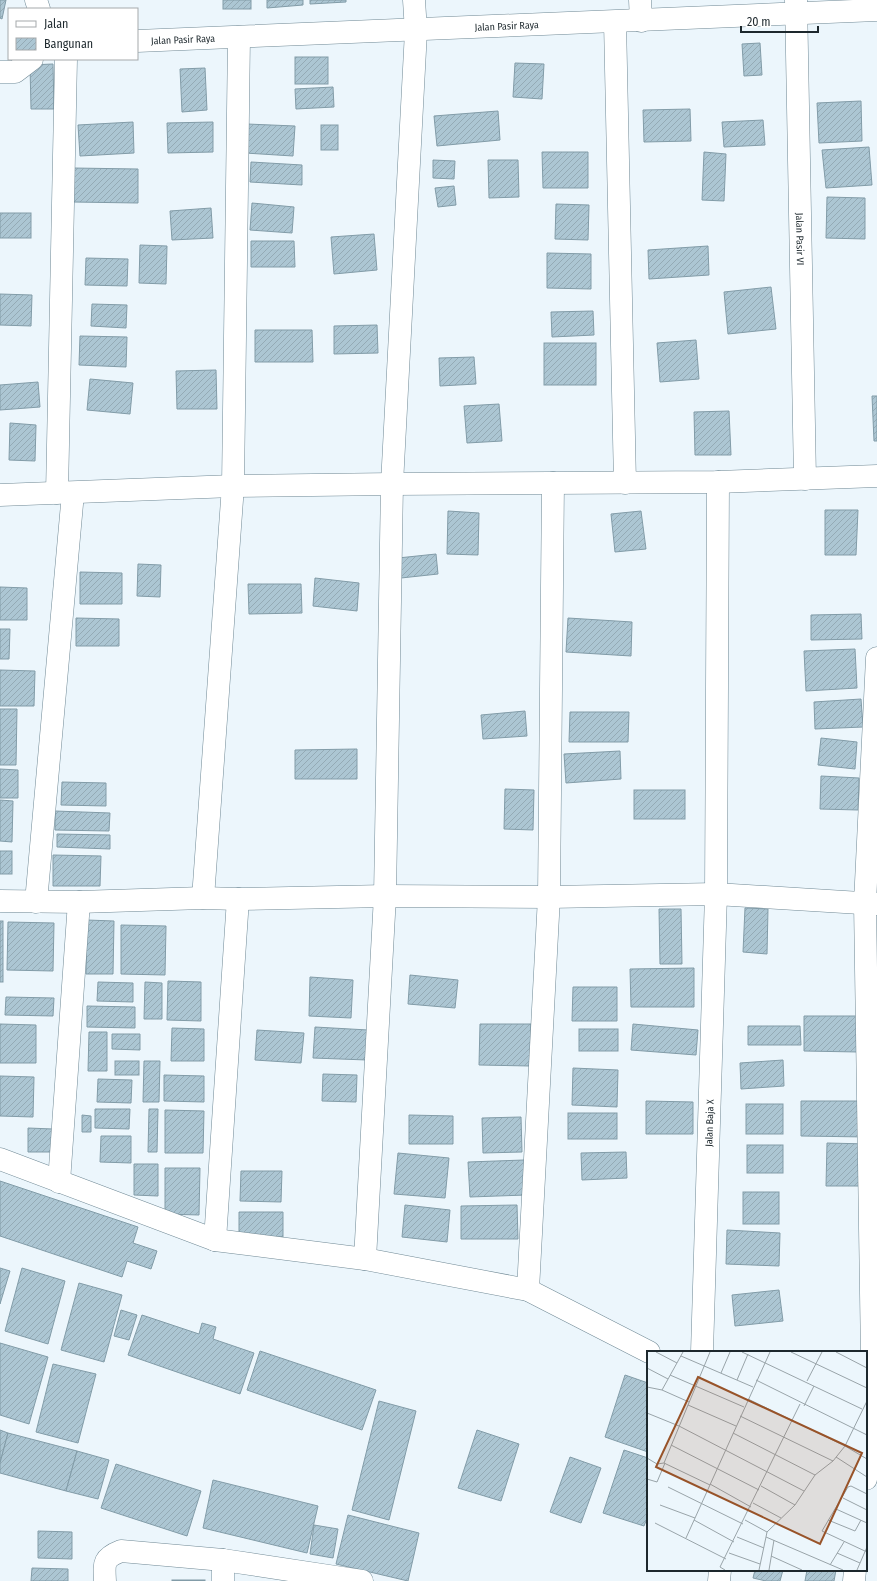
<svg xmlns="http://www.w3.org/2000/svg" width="877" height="1581" viewBox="0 0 877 1581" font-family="'Fira Sans Condensed',sans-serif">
<defs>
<pattern id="building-hatch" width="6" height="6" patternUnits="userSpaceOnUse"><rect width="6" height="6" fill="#acc6d3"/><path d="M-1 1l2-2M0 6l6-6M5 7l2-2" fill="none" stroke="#94aab5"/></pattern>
</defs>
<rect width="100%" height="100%" fill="#ecf6fc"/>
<g fill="url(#building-hatch)" stroke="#829ca8">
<polygon points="0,0 6,0 2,19 0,18"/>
<rect x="223" y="0" width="28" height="9"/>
<polygon points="267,0 303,0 303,5 267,8"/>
<polygon points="310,0 346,0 346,2 310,4"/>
<polygon points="760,43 762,75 744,76 742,44"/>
<rect x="295" y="57" width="33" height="27"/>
<polygon points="515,63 544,64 542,99 513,97"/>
<polygon points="53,64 54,109 31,109 30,65"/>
<polygon points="205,68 207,110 182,112 180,69"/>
<polygon points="333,87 334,107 296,109 295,89"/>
<polygon points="861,101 862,141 819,143 817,103"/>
<polygon points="690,109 691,141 644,142 643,110"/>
<polygon points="498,111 500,140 437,146 434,116"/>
<polygon points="763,120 765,145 724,147 722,122"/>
<polygon points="133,122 134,153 80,156 78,125"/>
<polygon points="213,122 213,152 168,153 167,123"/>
<polygon points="247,124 295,126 293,156 245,153"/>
<rect x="321" y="125" width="17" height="25"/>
<polygon points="869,147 872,185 826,188 822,150"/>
<polygon points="542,152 588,152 588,188 543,188"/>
<polygon points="704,152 726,154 724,201 702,200"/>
<polygon points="433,160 455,161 454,179 433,178"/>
<polygon points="488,160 518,160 519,197 489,198"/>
<polygon points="251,162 302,165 302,185 250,182"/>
<polygon points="73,168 138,169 138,203 73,202"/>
<polygon points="454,186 456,205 438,207 435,188"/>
<polygon points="827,197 865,198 865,239 826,238"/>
<polygon points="252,203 294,207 292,233 250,230"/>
<polygon points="556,204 589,205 588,240 555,239"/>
<polygon points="211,208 213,238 172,240 170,211"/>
<rect x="0" y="213" width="31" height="25"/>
<polygon points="374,234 377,270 334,274 331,237"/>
<polygon points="251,241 294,241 295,267 251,267"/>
<polygon points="140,245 167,246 166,284 139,283"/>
<polygon points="708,246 709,275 649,279 648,250"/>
<polygon points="547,253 591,254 591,289 547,288"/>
<polygon points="86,258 128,259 127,286 85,285"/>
<polygon points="771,287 776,329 728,334 724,292"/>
<polygon points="0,294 32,295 31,326 0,325"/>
<polygon points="92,304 127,305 126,328 91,326"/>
<polygon points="593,311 594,335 552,337 551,312"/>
<polygon points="377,325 378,353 334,354 334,326"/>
<polygon points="255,330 312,330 313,362 255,362"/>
<polygon points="80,336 127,337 126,367 79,365"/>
<polygon points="696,340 699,379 660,382 657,343"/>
<rect x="544" y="343" width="52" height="42"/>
<polygon points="474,357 476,384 440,386 439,358"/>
<polygon points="216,370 217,409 177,409 176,371"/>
<polygon points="90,379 133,383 130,414 87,410"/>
<polygon points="38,382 40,407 0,410 0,385"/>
<polygon points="872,396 877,396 877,441 874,441"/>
<polygon points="499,404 502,441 467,443 464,406"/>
<polygon points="729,411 731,455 695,455 694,412"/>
<polygon points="10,423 36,425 35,461 9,460"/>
<polygon points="825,510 858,510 856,555 825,555"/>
<polygon points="448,511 479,513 478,555 447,554"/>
<polygon points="641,511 646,549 615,552 611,514"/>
<polygon points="436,554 438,574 401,578 398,558"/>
<polygon points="138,564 161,565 160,597 137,596"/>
<polygon points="80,572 122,573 122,604 80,604"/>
<polygon points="315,578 359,583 357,611 313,606"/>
<polygon points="248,584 301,584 302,613 249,614"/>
<polygon points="0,587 27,588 27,620 0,620"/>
<polygon points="861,614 862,639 811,640 811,615"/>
<polygon points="76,618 119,619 119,646 76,646"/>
<polygon points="568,618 632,622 631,656 566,652"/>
<polygon points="0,629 10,629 9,659 0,659"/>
<polygon points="855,649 857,688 806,691 804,651"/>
<polygon points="0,670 35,671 34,706 0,706"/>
<polygon points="861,699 863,727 815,729 814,702"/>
<polygon points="0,709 17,709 16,765 0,765"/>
<polygon points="525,711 527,736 483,739 481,715"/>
<polygon points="570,712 629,712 628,742 569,742"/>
<polygon points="821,738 857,742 855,769 818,765"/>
<polygon points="357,749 357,779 295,779 295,750"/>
<polygon points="620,751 621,779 566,783 564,754"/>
<polygon points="0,769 18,770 18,798 0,798"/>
<polygon points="821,776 859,778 858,810 820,809"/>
<polygon points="62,782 106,783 106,806 61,805"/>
<polygon points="505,789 534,790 533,830 504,829"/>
<rect x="634" y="790" width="51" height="29"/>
<polygon points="0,800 13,801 12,842 0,841"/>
<polygon points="55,811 110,813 109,831 55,830"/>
<polygon points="57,834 110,835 110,849 57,847"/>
<rect x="0" y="851" width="12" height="23"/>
<polygon points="53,855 101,856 100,886 53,886"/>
<polygon points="745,908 768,909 767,954 743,952"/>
<polygon points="659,909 681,909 682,964 660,964"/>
<polygon points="87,920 114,921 113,974 86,974"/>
<rect x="0" y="921" width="3" height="61"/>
<polygon points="8,922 54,923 53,971 7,970"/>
<polygon points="121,925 166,926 165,975 121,974"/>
<polygon points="694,968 694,1007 631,1007 630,969"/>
<polygon points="410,975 458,980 455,1008 408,1004"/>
<polygon points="310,977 353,980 351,1018 309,1016"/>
<polygon points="168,981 201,982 201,1021 167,1020"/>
<polygon points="98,982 133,983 133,1002 97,1001"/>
<polygon points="145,982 162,983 162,1019 144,1019"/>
<polygon points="573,987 617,987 617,1021 572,1021"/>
<polygon points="6,997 54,998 53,1016 5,1015"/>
<polygon points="87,1006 135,1007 135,1028 87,1027"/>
<polygon points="804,1016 858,1016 858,1052 804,1051"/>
<polygon points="0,1024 36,1025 36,1063 0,1063"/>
<polygon points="480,1024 531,1024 530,1066 479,1065"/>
<polygon points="633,1024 698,1030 696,1055 631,1050"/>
<polygon points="748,1026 800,1026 801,1045 748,1045"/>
<polygon points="315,1027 368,1030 367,1060 313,1058"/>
<polygon points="172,1028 204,1029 204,1061 171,1061"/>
<rect x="579" y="1029" width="39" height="22"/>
<polygon points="257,1030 304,1033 301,1063 255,1060"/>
<polygon points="89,1032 107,1032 107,1071 88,1071"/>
<polygon points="112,1034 140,1034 140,1050 112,1049"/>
<polygon points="783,1060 784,1086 741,1089 740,1063"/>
<rect x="115" y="1061" width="24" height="14"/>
<polygon points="144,1061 160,1061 159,1102 143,1102"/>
<polygon points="573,1068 618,1070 617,1107 572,1105"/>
<polygon points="323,1074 357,1075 356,1102 322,1101"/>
<polygon points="164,1075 204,1076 204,1102 164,1101"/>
<polygon points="0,1076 34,1077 33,1117 0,1116"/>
<polygon points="98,1079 132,1080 131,1103 97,1102"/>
<polygon points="646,1101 693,1102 693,1134 646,1134"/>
<polygon points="801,1101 867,1101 867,1137 801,1136"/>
<rect x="746" y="1104" width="37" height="30"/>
<polygon points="95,1109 130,1109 129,1129 95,1128"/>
<polygon points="149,1109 158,1109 157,1152 148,1152"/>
<polygon points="165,1110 204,1111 203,1153 165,1153"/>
<rect x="568" y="1113" width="49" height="26"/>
<polygon points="82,1115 91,1116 91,1132 82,1132"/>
<polygon points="409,1115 453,1116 453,1144 409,1144"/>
<polygon points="521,1117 522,1152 483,1153 482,1118"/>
<polygon points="28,1128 53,1129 53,1152 28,1152"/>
<polygon points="101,1136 131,1136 131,1163 100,1162"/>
<polygon points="827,1143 868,1144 867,1186 826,1186"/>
<rect x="747" y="1145" width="36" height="28"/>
<polygon points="626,1152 627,1178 582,1180 581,1153"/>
<polygon points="398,1153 449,1158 445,1198 394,1194"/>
<polygon points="524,1160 526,1195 470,1197 468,1162"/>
<polygon points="134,1164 158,1164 158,1196 134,1195"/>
<polygon points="165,1168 200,1168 199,1215 165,1214"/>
<polygon points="241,1171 282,1171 281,1202 240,1201"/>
<polygon points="0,1181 138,1227 133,1243 157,1251 151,1269 127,1261 122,1277 0,1236"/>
<rect x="743" y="1192" width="36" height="32"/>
<polygon points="405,1205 450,1210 447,1242 402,1237"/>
<polygon points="517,1205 518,1239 461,1239 461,1206"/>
<polygon points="239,1212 283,1212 283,1237 239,1236"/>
<polygon points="727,1230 780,1233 779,1266 726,1264"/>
<polygon points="0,1268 10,1271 0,1304"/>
<polygon points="22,1268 65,1281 48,1344 5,1331"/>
<polygon points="79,1283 122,1295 104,1362 61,1350"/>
<polygon points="779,1290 783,1321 735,1326 732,1295"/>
<polygon points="121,1310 137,1315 129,1340 114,1336"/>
<polygon points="142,1315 199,1334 202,1323 216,1327 213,1339 254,1353 240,1394 128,1355"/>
<polygon points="0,1343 48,1357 29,1424 0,1415"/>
<polygon points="260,1351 376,1390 362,1430 247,1390"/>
<polygon points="53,1364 96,1374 78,1443 36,1432"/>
<polygon points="625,1375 648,1383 648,1452 605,1437"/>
<polygon points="379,1401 416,1411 389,1520 352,1510"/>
<polygon points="0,1430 8,1433 0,1463"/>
<polygon points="477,1430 519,1444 501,1501 458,1488"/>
<polygon points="8,1433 77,1451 66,1491 0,1473 0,1463"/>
<polygon points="624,1450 648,1458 648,1516 644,1526 603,1513"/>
<polygon points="77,1451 109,1460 98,1499 66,1491"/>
<polygon points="570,1457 601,1468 581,1523 550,1512"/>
<polygon points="116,1464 201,1491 187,1536 101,1508"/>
<polygon points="213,1480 318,1506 307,1553 203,1528"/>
<polygon points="348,1515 419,1533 408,1581 336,1564"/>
<polygon points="314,1525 338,1529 333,1558 310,1554"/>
<polygon points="38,1531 72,1532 72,1559 38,1558"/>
<polygon points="32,1568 68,1569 68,1581 31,1581"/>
<polygon points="755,1570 783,1570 780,1581 766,1581 753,1578"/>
<polygon points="807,1570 836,1570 834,1581 805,1581"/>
<rect x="172" y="1580" width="33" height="1"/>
</g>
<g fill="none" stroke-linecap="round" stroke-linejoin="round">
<defs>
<g id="minor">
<polyline points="36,0 39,9"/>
<polyline points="640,0 641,21"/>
<path id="s1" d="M796,0l9,479"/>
<polyline points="615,22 625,483"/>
<path id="s2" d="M137,41l740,-31"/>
<polyline points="0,72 15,72 32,59"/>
<polyline points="57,493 66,59"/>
<polyline points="0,495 233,486 392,484 718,482 877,476"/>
<polyline points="203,898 233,486 239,37"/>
<polyline points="0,901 79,902 203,898 238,899 385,896 549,897 716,894 877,904"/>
<polyline points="36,902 73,493"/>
<polyline points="0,1159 215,1240 365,1259 528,1290 649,1352"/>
<polyline points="59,1182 79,902"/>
<polyline points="215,1240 238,899"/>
<polyline points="365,1259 385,896 392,484 416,31 414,0"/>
<polyline points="528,1290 549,897 553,483"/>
<path id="s3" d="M702,1352l14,-458 2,-412"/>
<polyline points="866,1479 873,1422 865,903 877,658"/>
<polyline points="223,1560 223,1581"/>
<path d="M105,1581c-1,-18 -2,-23 16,-30l102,9 139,21"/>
<polyline points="719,1581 720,1570"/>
<polyline points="854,1581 855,1570"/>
</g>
</defs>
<use href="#minor" stroke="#708995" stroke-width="23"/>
<use href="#minor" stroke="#fff" stroke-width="22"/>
</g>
<g text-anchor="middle" stroke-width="4" stroke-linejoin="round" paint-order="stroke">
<g font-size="10" fill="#1d282d" stroke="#fff">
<text dy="4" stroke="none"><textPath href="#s2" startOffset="370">Jalan Pasir Raya</textPath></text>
<text dy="4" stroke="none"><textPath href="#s2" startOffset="46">Jalan Pasir Raya</textPath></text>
<text dy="4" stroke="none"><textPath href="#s1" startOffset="239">Jalan Pasir VI</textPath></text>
<text dy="4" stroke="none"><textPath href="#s3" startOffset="229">Jalan Baja X</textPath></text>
</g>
</g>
<g transform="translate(647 1351)">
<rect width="220" height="220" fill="#ecf6fc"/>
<path fill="none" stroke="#99a4a9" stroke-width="1" d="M9,1l21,11M36,1l-21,38 27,12M95,1l120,57M144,1l76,36M189,1l31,16M34,5l72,31M0,17l21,11M74,22l9,-21M23,24l74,32M90,29l11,-26M109,29l111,55M160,30l15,-29M0,36l15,3M101,48l97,47 22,13M41,54l48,21M157,55l10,-20M0,62l32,13 125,65M93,65l93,45M86,82l82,42M24,94l88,45M189,106l31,20M0,107l10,6 7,-1 46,22M17,112l46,-111M0,128l10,3 8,-19M63,133l41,23M114,135l34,19M21,136l75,37M220,143l-16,-8 -3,1 -26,44 45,21M196,147l24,12M106,152l28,15M13,154l35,13M189,158l31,14M47,169l40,22M98,169l22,12 -1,5 77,33M181,169l27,11 6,-11M8,172l71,36M120,181l28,-27 20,-30 18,-14 12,-15 22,-45M90,186l27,11M39,187l84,-186M82,202l31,11M190,202l23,10M124,205l31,14M183,214l14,-23M78,219l-5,-3 80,-163M112,219l7,-33M122,219l5,-30M210,219l10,-23"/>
<path fill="#985329" fill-opacity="0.15" stroke="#985329" stroke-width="2" d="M51,26l164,76 -42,91 -164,-77z"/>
<rect width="220" height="220" fill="none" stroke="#1d282d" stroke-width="2"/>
</g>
<rect x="8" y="8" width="130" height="52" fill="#ffffff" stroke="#a5a9ab"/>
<rect x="16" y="21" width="20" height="6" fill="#ffffff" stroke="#a5a9ab"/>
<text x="44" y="28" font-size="12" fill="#1d282d">Jalan</text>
<rect x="16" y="38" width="20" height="12" fill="url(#building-hatch)" stroke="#a5a9ab"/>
<text x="44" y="48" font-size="12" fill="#1d282d">Bangunan</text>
<path d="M741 26v6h77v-6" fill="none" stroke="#1d282d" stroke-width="2"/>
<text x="747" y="26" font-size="12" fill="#1d282d" stroke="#ffffff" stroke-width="3" paint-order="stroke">20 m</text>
</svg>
